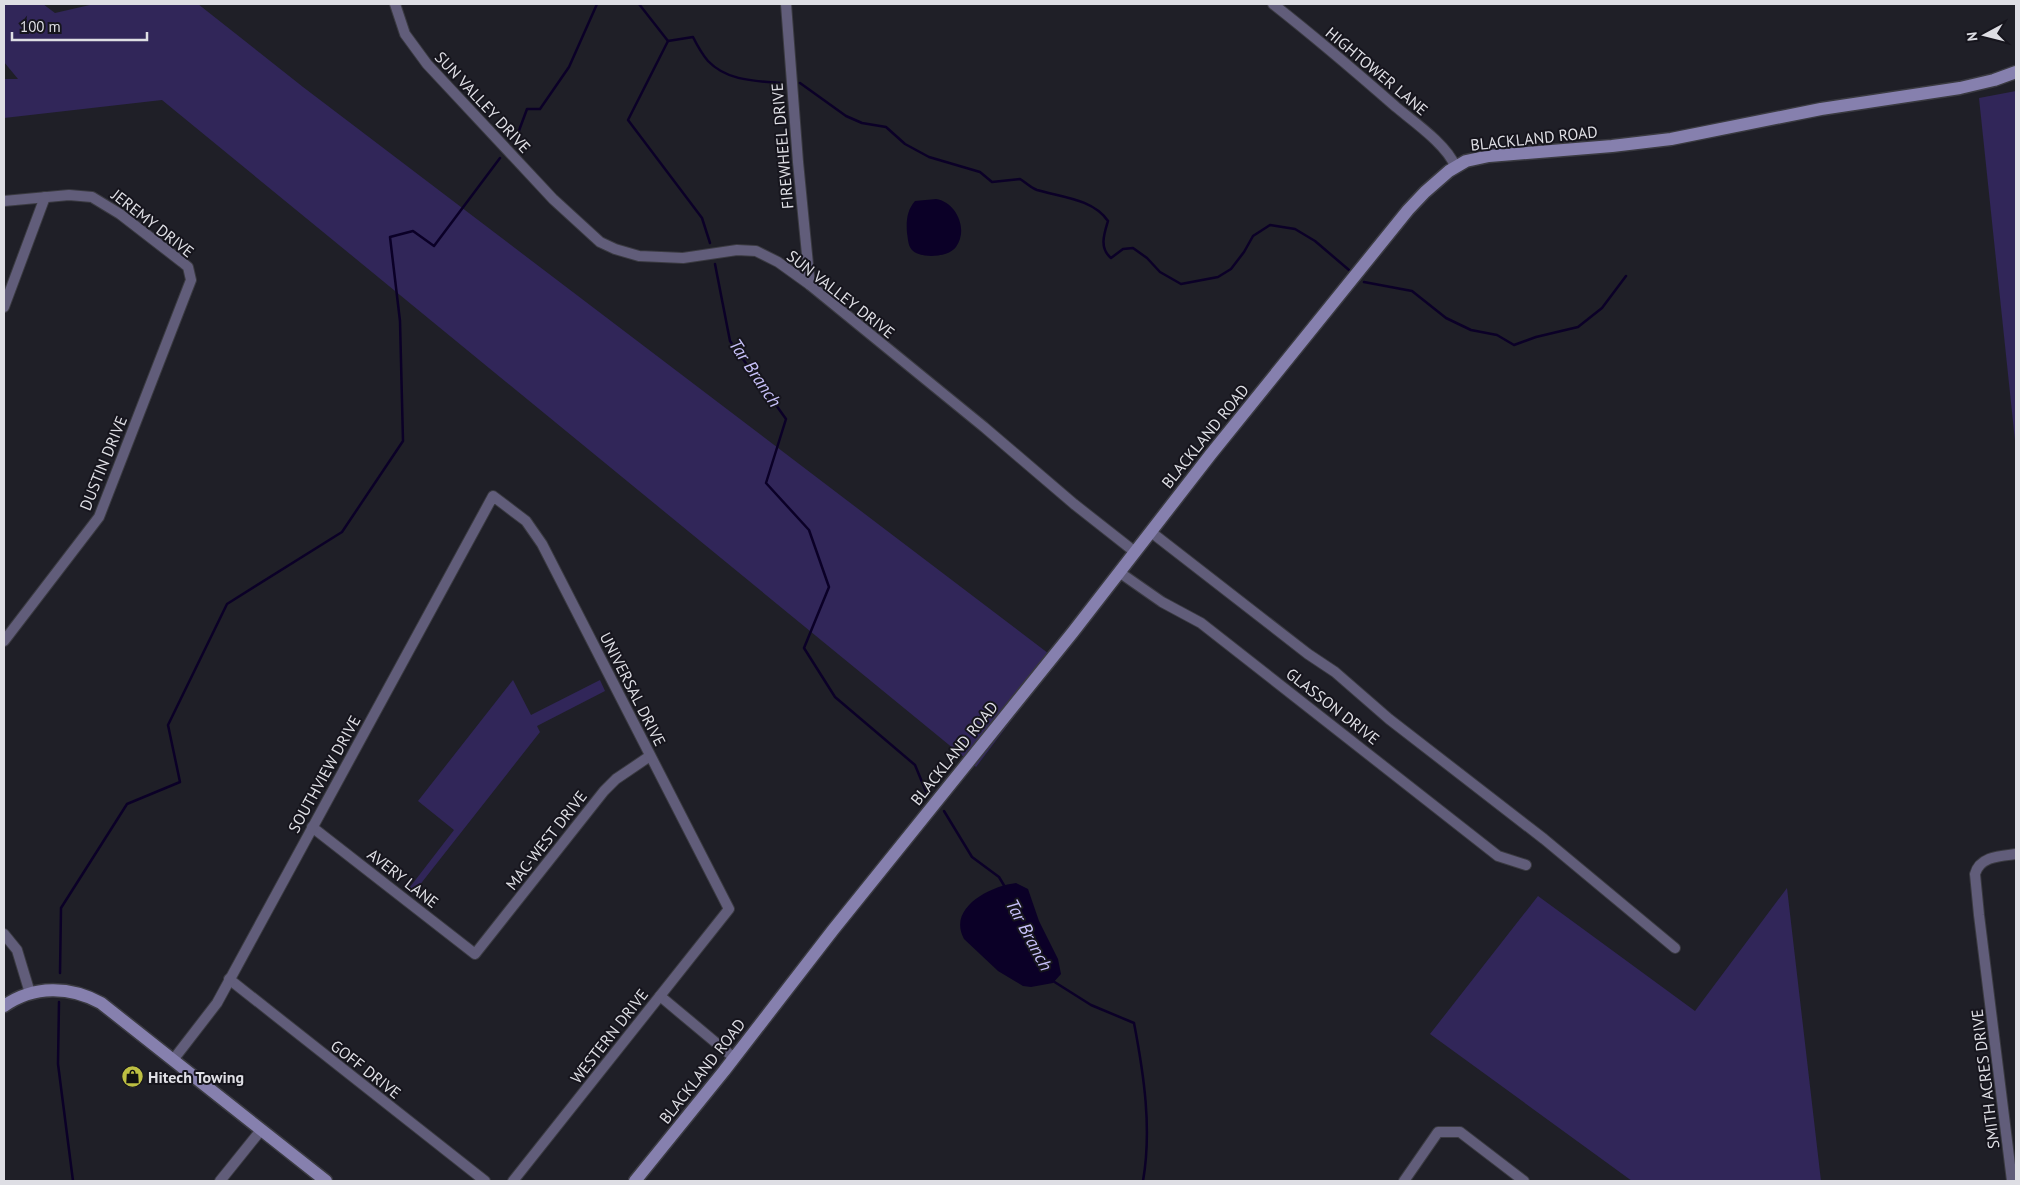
<svg xmlns="http://www.w3.org/2000/svg" width="2020" height="1185" viewBox="0 0 2020 1185" font-family="'PT Sans',sans-serif">
<rect width="100%" height="100%" fill="#1f1f27"/>
<g fill="#312659">
<polygon points="4,4 43,4 55,13 94,4 198,4 303,87 1057,660 976,767 162,100 4,118 4,79 18,79 4,62"/>
<polygon points="2016,91 2016,450 1979,98"/>
<polygon points="513,680 531,715 600,680 605,691 537,726 540,732 415,891 410,887 454,830 418,801"/>
<polygon points="1787,888 1821,1181 1632,1181 1430,1034 1538,896 1695,1011"/>
</g>
<g fill="#0b0027">
<path d="M936,199c20,3 33,30 20,48 -7,10 -33,12 -43,4 -5,-4 -5,-12 -6,-18 -1,-12 0,-23 8,-32z"/>
<path d="M1016,883l12,6 11,32 19,38 3,15 -8,9 -22,4 -8,-1 -25,-15 -34,-32c-17,-31 26,-53 52,-56z"/>
</g>
<g fill="none" stroke-linecap="round" stroke-linejoin="round">
<g stroke="#0b0027" stroke-width="2.5">
<polyline points="639,4 668,41 628,120 702,218 710,243"/>
<path d="M668,41l25,-4c4,8 9,17 15,24 19,20 47,20 73,22"/>
<path d="M800,83l46,33 16,7 24,4 19,17 24,13 51,15 12,10 28,-3c5,3 11,9 17,11 24,7 56,9 71,31 -4,13 -9,27 3,37l12,-9 10,-1 14,10 13,14 21,12 37,-7 13,-8 13,-17 9,-16 17,-11 25,4 20,12 34,29"/>
<polyline points="514,144 527,109 540,109 569,67 597,4"/>
<polyline points="715,264 730,341 786,419 766,483 809,530 829,587 804,648 835,697 915,765 927,794"/>
<polyline points="1364,282 1412,291 1446,318 1471,330 1497,335 1514,345 1536,337 1578,327 1602,308 1626,276"/>
<polyline points="944,811 972,857 999,877 1005,887"/>
<polyline points="60,973 61,908 127,804 180,782 168,725 227,604 342,532 403,441 400,321 390,237 413,231 434,246 500,158"/>
<path d="M1053,981l38,24 43,18c10,52 18,106 9,158"/>
<polyline points="59,1002 58,1064 73,1181"/>
</g>
<defs>
<g id="street">
<polyline points="395,4 405,34 427,64 553,199 600,242 615,249 639,256 683,258 737,250 756,251 778,262 810,285 984,427 1074,504 1135,552"/>
<polyline points="786,4 798,162 810,285"/>
<path d="M1273,4c42,33 83,68 123,103 18,15 51,38 59,59"/>
<polyline points="4,201 69,195 92,197 120,214 182,262 188,267 191,280 99,517 4,641"/>
<polyline points="4,307 45,197"/>
<polyline points="1151,532 1308,654 1335,672 1389,719 1544,839 1675,948"/>
<polyline points="1119,572 1162,602 1201,623 1498,856 1526,865"/>
<polyline points="312,827 475,954 604,791 616,779 650,756"/>
<polyline points="4,934 17,950 30,993"/>
<polyline points="229,979 485,1181"/>
<polyline points="660,996 733,1057"/>
<polyline points="173,1060 217,1003 493,496 526,521 542,544 729,909 513,1181"/>
<polyline points="220,1181 261,1130"/>
<polyline points="1404,1181 1438,1132 1460,1132 1524,1181"/>
<path d="M2012,1181l-33,-266 -4,-41c5,-18 26,-18 41,-20"/>
</g>
<g id="secondary">
<path d="M4,1006c30,-21 66,-20 97,-3l225,178"/>
<polyline points="635,1181 724,1071 833,930 1073,632 1211,454 1408,210 1425,192 1449,171 1466,161 1489,156 1612,146 1671,139 1821,109 1960,88 1994,80 2016,72"/>
</g>
</defs>
<use href="#street" stroke="#3a3a41" stroke-width="12"/>
<use href="#secondary" stroke="#3a3a41" stroke-width="15"/>
<use href="#street" stroke="#615d7a" stroke-width="10"/>
<use href="#secondary" stroke="#8680ae" stroke-width="12"/>
</g>
<defs>
<symbol id="shop-disc" viewBox="-11 -11 22 22"><circle r="9.5" fill="#bdbf42" stroke="#16151d"/><path d="M-5-2.5h2.3a2.7 3.5 0 0 1 5.4 0H5L5.5 6h-11ZM-1.5-2.5h3a1.5 2.3 0 0 0-3 0Z" fill="#111"/></symbol>
</defs>
<g fill-rule="evenodd">
<use href="#shop-disc" x="120" y="1064" width="25" height="25"/>
</g>
<g text-anchor="middle" stroke-width="4" stroke-linejoin="round" paint-order="stroke">
<g font-size="16" fill="#dedee4" stroke="#16151d">
<text transform="translate(1377 71) rotate(40)" y="6">HIGHTOWER LANE</text>
<text transform="translate(483 102) rotate(47)" y="6">SUN VALLEY DRIVE</text>
<text transform="translate(1534 138) rotate(-6)" y="6">BLACKLAND ROAD</text>
<text transform="translate(782 146) rotate(-95)" y="6">FIREWHEEL DRIVE</text>
<text transform="translate(153 223) rotate(38)" y="6">JEREMY DRIVE</text>
<text transform="translate(841 294) rotate(38)" y="6">SUN VALLEY DRIVE</text>
<text transform="translate(1205 436) rotate(-51)" y="6">BLACKLAND ROAD</text>
<text transform="translate(103 463) rotate(-68)" y="6">DUSTIN DRIVE</text>
<text transform="translate(633 689) rotate(63)" y="6">UNIVERSAL DRIVE</text>
<text transform="translate(1333 706) rotate(38)" y="6">GLASSON DRIVE</text>
<text transform="translate(954 753) rotate(-51)" y="6">BLACKLAND ROAD</text>
<text transform="translate(324 774) rotate(-61)" y="6">SOUTHVIEW DRIVE</text>
<text transform="translate(546 840) rotate(-52)" y="6">MAC-WEST DRIVE</text>
<text transform="translate(403 878) rotate(38)" y="6">AVERY LANE</text>
<text transform="translate(609 1036) rotate(-52)" y="6">WESTERN DRIVE</text>
<text transform="translate(366 1069) rotate(38)" y="6">GOFF DRIVE</text>
<text transform="translate(702 1071) rotate(-52)" y="6">BLACKLAND ROAD</text>
<text transform="translate(1985 1079) rotate(-97)" y="6">SMITH ACRES DRIVE</text>
</g>
<g font-size="16" font-weight="bold" fill="#dedee4" stroke="#16151d" text-anchor="start">
<text x="148" y="1083">Hitech Towing</text>
</g>
<g font-size="18" font-style="italic" fill="#c7c0f9" stroke="#16151d">
<text transform="translate(755 373) rotate(56)" y="6">Tar Branch</text>
<text transform="translate(1029 935) rotate(62)" y="6">Tar Branch</text>
</g>
</g>
<rect width="2020" height="1185" fill="none" stroke="#dedee4" stroke-width="10"/>
<g transform="translate(1985 35) rotate(263)" stroke="#16151d" stroke-width="4" paint-order="stroke">
<path d="M0-4L9 19L0 12L-9 19Z" fill="#dedee4"/>
<text y="-8" font-size="14" font-weight="bold" text-anchor="middle" fill="#dedee4">N</text>
</g>
<path d="M12 32v8h135v-8" fill="none" stroke="#dedee4" stroke-width="2.5"/>
<text x="20" y="32" font-size="15" fill="#dedee4" stroke="#16151d" stroke-width="4" paint-order="stroke">100 m</text>
</svg>
